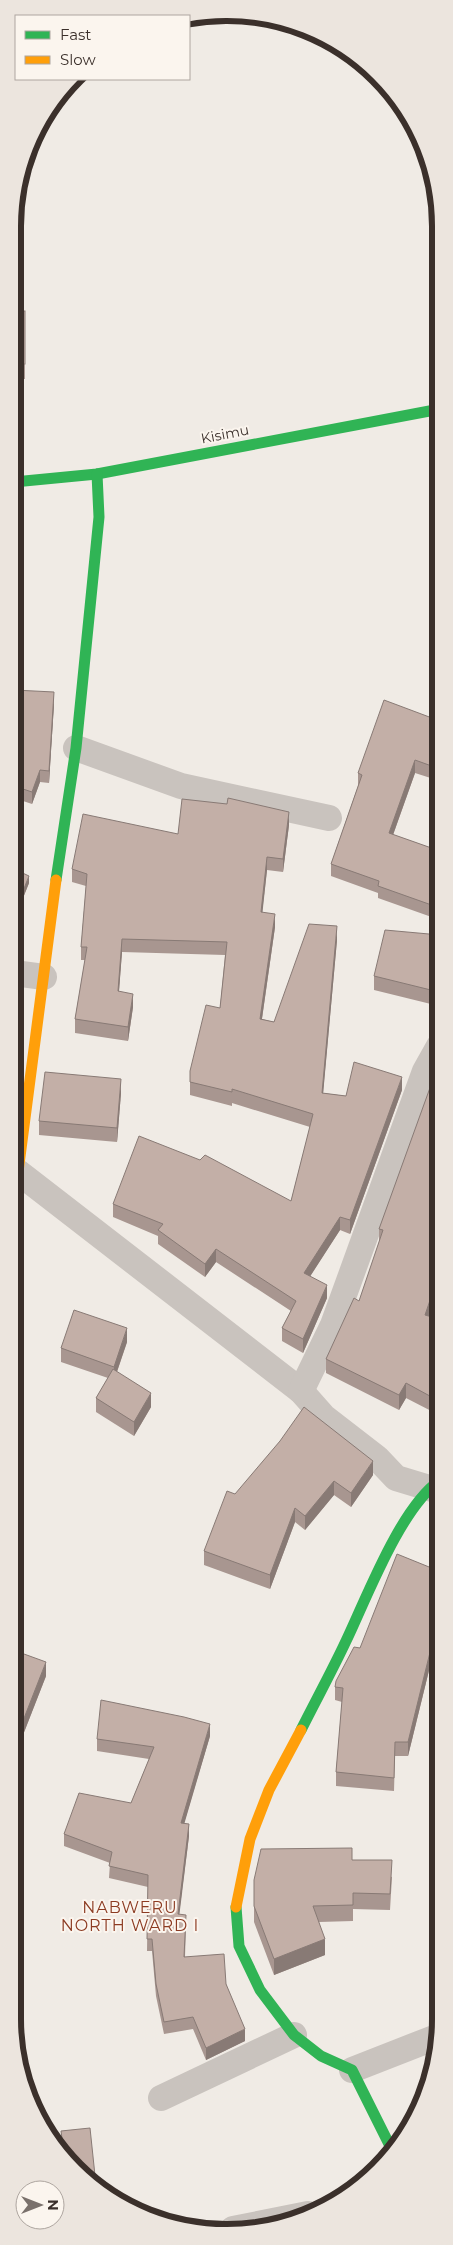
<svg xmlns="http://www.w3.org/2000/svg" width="453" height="2245" viewBox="0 0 453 2245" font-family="Montserrat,sans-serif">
<rect width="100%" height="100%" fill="#f0ebe5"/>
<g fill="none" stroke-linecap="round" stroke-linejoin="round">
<g stroke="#c9c3be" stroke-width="26">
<polyline points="76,748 181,786 329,818"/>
<polyline points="14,973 44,977"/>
<polyline points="18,1172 301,1391 324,1417 377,1458 396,1478 439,1491"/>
<polyline points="301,1391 333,1325 425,1071 439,1046"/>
<polyline points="352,2070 439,2036"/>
<polyline points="161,2098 294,2035"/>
<polyline points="233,2229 308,2214"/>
</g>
<g stroke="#30b455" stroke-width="11">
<polyline points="14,482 97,474 440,409"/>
<polyline points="56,880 76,748 99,517 97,474"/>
<path d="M301,1730c15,-30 31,-59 45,-89 21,-44 54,-132 93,-160"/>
<polyline points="236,1907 239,1946 260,1990 294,2035 321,2056 352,2070 392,2150"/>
</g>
<g stroke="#ff9f0a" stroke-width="11">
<polyline points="13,1187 18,1172 56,880"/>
<polyline points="236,1907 250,1839 269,1790 301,1730"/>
</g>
</g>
<g fill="#a89690">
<rect x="14" y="311" width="11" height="68"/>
<polygon points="14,690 54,704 49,783 40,782 32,804 14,798"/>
<polygon points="440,721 440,781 415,773 393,835 440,851 440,920 378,898 378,893 331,876 331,864 358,786 358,773"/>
<polygon points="289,825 283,872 267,870 262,913 275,927 262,1019 274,1022 337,940 323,1093 346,1096 402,1090 350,1234 340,1230 310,1276 327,1298 303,1353 282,1341 282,1328 291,1311 216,1262 205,1277 158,1244 158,1236 113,1217 113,1204 291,1201 310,1127 232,1103 232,1106 190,1095 190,1071 220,1008 225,955 122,952 119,991 133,1007 128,1041 75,1033 75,1019 85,960 81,960 81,947 86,886 72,882 72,869 178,834"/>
<polygon points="14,869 29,883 19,908 14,906"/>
<polygon points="440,935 439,1006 374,990 374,976"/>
<polygon points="439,1088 439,1135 436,1145 439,1145 439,1288 430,1316 439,1319 439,1415 406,1398 399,1410 326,1373 326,1359 359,1301 379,1243 379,1229"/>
<polygon points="121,1093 117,1142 39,1135 39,1121"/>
<polygon points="127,1342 117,1372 151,1407 134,1436 96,1412 96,1398 108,1378 61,1362 61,1348"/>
<polygon points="373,1475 351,1507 334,1495 305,1530 295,1522 270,1589 204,1565 204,1551 235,1494"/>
<polygon points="439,1571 439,1652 434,1650 408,1756 395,1756 394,1791 336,1786 336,1772 342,1702 335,1700 335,1687 360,1648"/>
<polygon points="13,1650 46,1676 21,1740 13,1737"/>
<polygon points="210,1736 184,1823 189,1836 179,1914 186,1926 185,1957 226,1984 245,2041 206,2060 193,2029 164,2034 156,1996 152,1951 147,1951 148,1887 109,1878 110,1863 64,1846 64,1834 131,1803 149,1759 97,1751 97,1739"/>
<polygon points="352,1860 392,1877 390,1910 353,1909 353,1921 319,1922 325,1955 274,1975 254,1922 254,1880"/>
<polygon points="61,2131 75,2170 62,2150"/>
</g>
<g fill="#887a75">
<polygon points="54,692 54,704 49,783 49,771"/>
<polygon points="415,760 415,773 389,846 389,833"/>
<polygon points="40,770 40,782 32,804 32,792"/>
<polygon points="289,812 289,825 283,872 283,859"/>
<polygon points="267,857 267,870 261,926 261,912"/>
<polygon points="29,876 29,883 19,908 19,901"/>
<polygon points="275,914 275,927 260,1032 260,1019"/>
<polygon points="337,926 337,940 322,1106 322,1093"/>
<polygon points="122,939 122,952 118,1004 118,991"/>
<polygon points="133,994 133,1007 128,1041 128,1027"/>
<polygon points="15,1062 15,1076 13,1089 13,1075"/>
<polygon points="402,1077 402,1090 350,1234 350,1220"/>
<polygon points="121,1079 121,1093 117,1142 117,1128"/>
<polygon points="439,1120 439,1135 432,1158 432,1144"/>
<polygon points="340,1217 340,1230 304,1286 304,1273"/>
<polygon points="216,1249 216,1262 205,1277 205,1264"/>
<polygon points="439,1274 439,1288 425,1330 425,1315"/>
<polygon points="327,1285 327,1298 303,1353 303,1339"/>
<polygon points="127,1328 127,1342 114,1380 114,1367"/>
<polygon points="406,1383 406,1398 399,1410 399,1395"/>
<polygon points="151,1393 151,1407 134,1436 134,1422"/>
<polygon points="373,1461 373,1475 351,1507 351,1493"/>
<polygon points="334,1481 334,1495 305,1530 305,1516"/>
<polygon points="295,1508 295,1522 270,1589 270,1575"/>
<polygon points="434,1636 434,1650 408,1756 408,1742"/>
<polygon points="46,1662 46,1676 21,1740 21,1726"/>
<polygon points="210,1724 210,1736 181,1835 181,1823"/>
<polygon points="189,1824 189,1836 178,1926 178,1914"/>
<polygon points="325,1939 325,1955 274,1975 274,1959"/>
<polygon points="245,2029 245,2041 206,2060 206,2048"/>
</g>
<g fill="#c3afa7" stroke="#887a75">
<rect x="14" y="311" width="11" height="53"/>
<polygon points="14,690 54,692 49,771 40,770 32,792 14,786"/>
<polygon points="384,700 440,721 440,769 415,760 389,833 440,851 440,908 378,886 379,881 331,864 362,775 358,773"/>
<polygon points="228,798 289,812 283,859 267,857 261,912 275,914 260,1019 274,1022 309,924 337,926 322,1093 346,1096 354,1062 402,1077 350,1220 340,1217 304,1273 327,1285 303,1339 282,1328 296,1301 216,1249 205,1264 158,1230 163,1224 113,1204 139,1136 200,1160 205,1155 291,1201 313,1114 232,1089 232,1092 190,1082 190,1071 206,1005 220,1008 227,942 122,939 118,991 133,994 128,1027 75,1019 87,947 81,947 87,874 72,869 83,814 178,834 182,799 227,804"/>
<polygon points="14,869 29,876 19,901 14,899"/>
<polygon points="385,930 440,935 439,992 374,976"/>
<polygon points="13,1062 15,1062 13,1075"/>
<polygon points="45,1072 121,1079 117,1128 39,1121"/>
<polygon points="431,1085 439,1088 439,1120 432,1144 439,1145 439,1274 425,1315 439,1319 439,1401 406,1383 399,1395 326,1359 354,1298 359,1301 383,1230 379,1229"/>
<polygon points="74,1310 127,1328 114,1367 61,1348"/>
<polygon points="113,1369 151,1393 134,1422 96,1398"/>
<polygon points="304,1407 373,1461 351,1493 334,1481 305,1516 295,1508 270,1575 204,1551 227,1491 235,1494 280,1441"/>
<polygon points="397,1554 439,1571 439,1638 434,1636 408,1742 395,1742 394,1778 336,1772 343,1688 335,1687 336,1681 354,1647 360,1648"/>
<polygon points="13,1650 46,1662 21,1726 13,1724"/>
<polygon points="101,1700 184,1717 210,1724 181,1823 189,1824 178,1914 186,1915 184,1957 224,1954 226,1984 245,2029 206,2048 193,2017 164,2022 156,1984 152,1939 147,1939 148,1875 109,1866 112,1852 64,1834 79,1793 131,1803 154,1747 97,1739"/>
<polygon points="352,1848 352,1860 392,1860 390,1894 353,1893 353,1905 313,1906 325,1939 274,1959 254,1906 254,1880 261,1849"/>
<rect x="438" y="1871" width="1" height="73"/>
<polygon points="90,2128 96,2185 75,2170 64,2153 61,2131"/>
</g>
<g text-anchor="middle" stroke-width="4" stroke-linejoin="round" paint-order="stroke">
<g font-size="14" fill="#3b302b" stroke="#fbf5ee">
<text transform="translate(225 434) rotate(-11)" y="5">Kisimu</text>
</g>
<g font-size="16" letter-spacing="1" fill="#8c3b22" stroke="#fbf5ee">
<text x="130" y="1913">NABWERU<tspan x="130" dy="18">NORTH WARD I</tspan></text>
</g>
</g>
<path d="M0 0H453V2245H0ZM226 21H227A205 205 0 0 1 432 226V2019A205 205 0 0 1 227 2224H226A205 205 0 0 1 21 2019V226A205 205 0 0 1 226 21Z" fill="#ece5de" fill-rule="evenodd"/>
<path fill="none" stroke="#3b302b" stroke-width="6" d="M226 21H227A205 205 0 0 1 432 226V2019A205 205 0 0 1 227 2224H226A205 205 0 0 1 21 2019V226A205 205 0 0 1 226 21Z"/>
<rect x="15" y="15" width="175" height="65" fill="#fbf5ee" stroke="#aea6a0"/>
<rect x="25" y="31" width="25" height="8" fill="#30b455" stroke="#aea6a0"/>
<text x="60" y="40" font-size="15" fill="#3b302b">Fast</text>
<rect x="25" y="56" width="25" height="8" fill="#ff9f0a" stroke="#aea6a0"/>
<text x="60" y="65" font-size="15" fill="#3b302b">Slow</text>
<g transform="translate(40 2205) rotate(90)"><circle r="24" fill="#fbf5ee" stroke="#aea6a0"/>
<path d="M0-4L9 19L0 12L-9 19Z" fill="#7a716c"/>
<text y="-8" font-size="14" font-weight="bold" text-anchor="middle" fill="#3b302b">N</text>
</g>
</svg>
